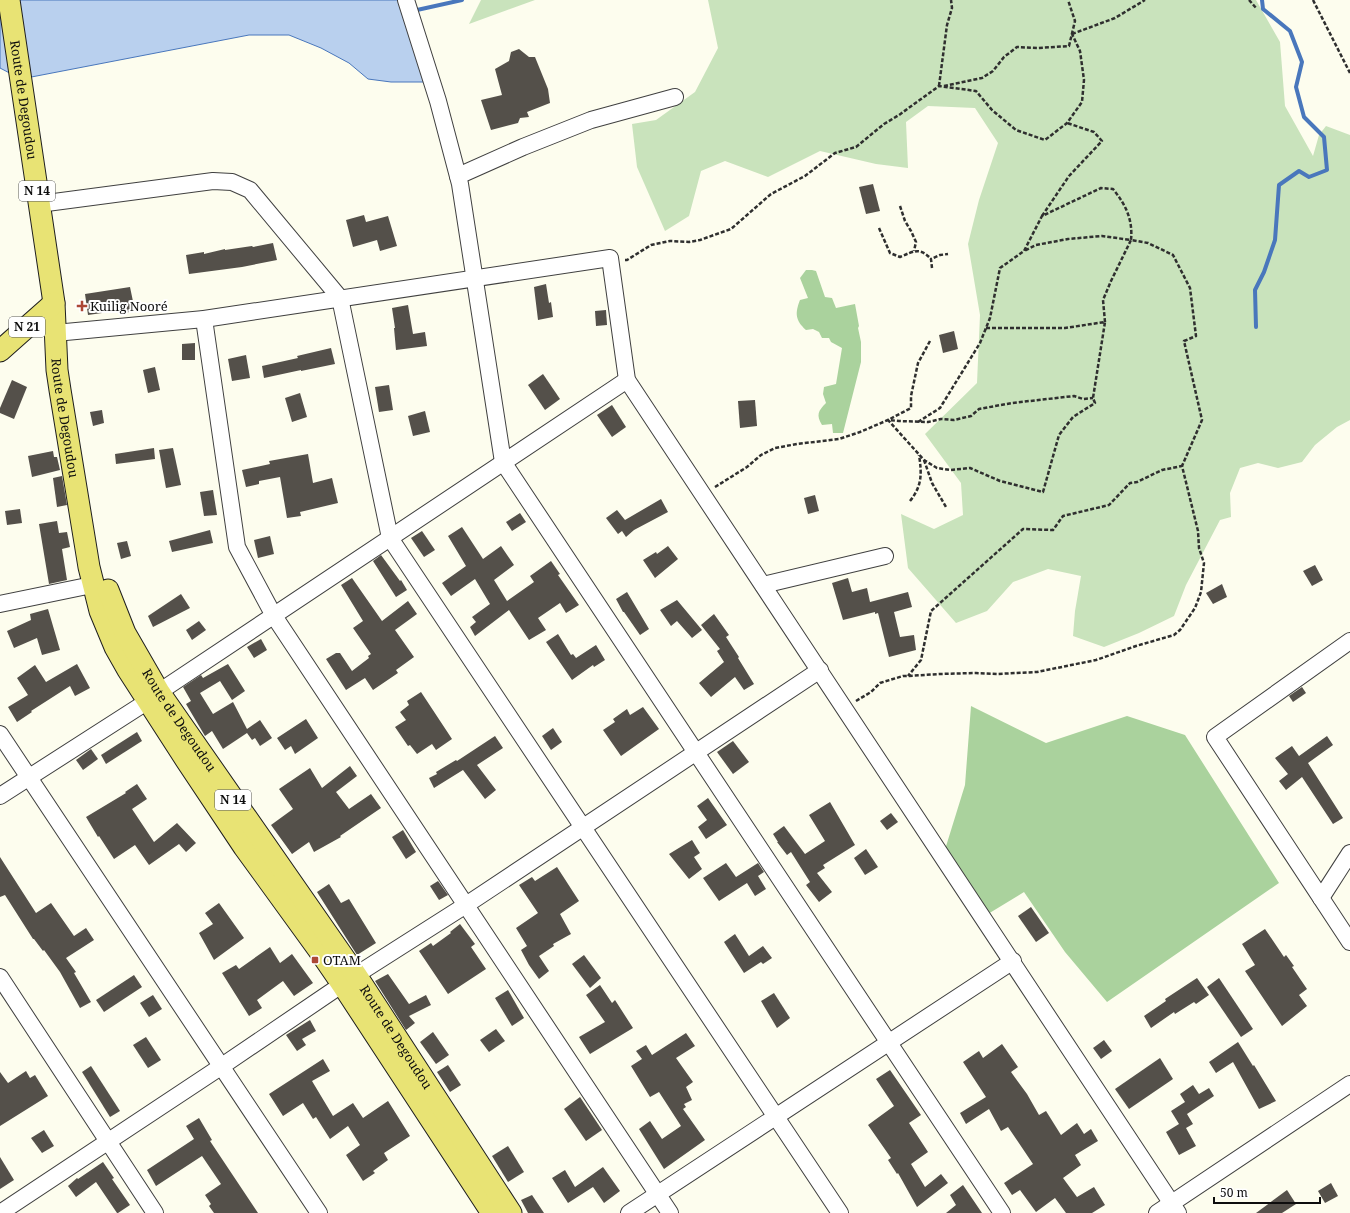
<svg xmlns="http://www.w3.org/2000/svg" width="1350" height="1213" viewBox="0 0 1350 1213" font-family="'Noto Serif',serif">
<rect width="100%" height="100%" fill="#fdfdee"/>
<g fill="#c9e3bc">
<polygon points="481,0 535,0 469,24"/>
<polygon points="708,0 1256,0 1280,42 1285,106 1313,156 1319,135 1326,126 1350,135 1350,420 1337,427 1315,445 1302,462 1278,468 1258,463 1240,468 1230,493 1231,517 1220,520 1186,585 1174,616 1139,633 1104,647 1073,636 1075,611 1081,576 1048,569 1013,582 987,611 956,623 908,568 901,514 934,529 963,515 961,483 925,434 977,383 980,315 968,244 979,200 998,143 975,108 928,106 906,122 908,168 876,164 820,151 768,177 725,161 701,171 689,216 665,231 637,167 632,124 656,120 695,92 718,48"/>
</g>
<g fill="#aad29d">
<path d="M806,270h6l4,1 9,26 7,1 4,10 19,-4 4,22 -1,2 3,14v20l-18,71h-10l-1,-9 -10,1c-6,-10 -4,-14 4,-22l-3,-9 1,-7 12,-3 6,-36 -11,-6 -2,-4h-7l-3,-6 -6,-3 -7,1c-11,-10 -11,-17 -6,-30l8,-2 -8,-20z"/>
<polygon points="971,706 1046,743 1127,716 1185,735 1279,883 1107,1002 1065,952 1024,892 983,917 943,856 965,785"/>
</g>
<polygon fill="#b9d0ee" stroke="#4977bc" points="0,0 406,0 432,82 391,82 368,79 349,63 321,48 289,35 249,35 21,79 0,68"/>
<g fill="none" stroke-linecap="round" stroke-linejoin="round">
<g stroke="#4977bc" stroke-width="4">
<polyline points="417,10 462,0"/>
<polyline points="1256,327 1255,290 1264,272 1275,240 1279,185 1299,171 1309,177 1327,170 1324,137 1304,117 1296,87 1302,62 1290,31 1263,9 1262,0"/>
</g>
</g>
<g fill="#54504a">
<polygon points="519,49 529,57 535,57 548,89 550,103 527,112 529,117 520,118 518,123 491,130 481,100 502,95 495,69 509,61 511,52"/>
<polygon points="873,184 880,211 866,214 859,187"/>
<polygon points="364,215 366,222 388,216 397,246 380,251 377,240 353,247 346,220"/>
<polygon points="273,243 277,260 242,267 189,274 186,255 204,252 204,254 225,249 225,250 252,246 253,247"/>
<polygon points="546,284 549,303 551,302 553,317 538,320 534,287"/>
<polygon points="130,287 135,311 124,313 123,310 88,315 85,294"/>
<polygon points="408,305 413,334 425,332 427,346 396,350 394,328 395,328 392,308"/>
<polygon points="606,310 607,325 596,326 595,311"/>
<polygon points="954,331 958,349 943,353 939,335"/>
<polygon points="195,343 195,360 182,360 182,344"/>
<polygon points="331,348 335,364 301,371 301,370 264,378 262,366 298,358 297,356"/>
<polygon points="246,355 250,378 232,381 228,359"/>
<polygon points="155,367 160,390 148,393 143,370"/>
<polygon points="543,374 560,399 545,410 528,385"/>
<polygon points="12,380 27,387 14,419 0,413 0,408"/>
<polygon points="389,385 393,410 379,412 375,387"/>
<polygon points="300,393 307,417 292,422 285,398"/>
<polygon points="755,400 757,426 740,428 738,401"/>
<polygon points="612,405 626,427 612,437 597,415"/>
<polygon points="102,410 104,423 93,426 90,412"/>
<polygon points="425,411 430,432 413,436 408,416"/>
<polygon points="154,448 155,459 116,464 115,454"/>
<polygon points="173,448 181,485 166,488 159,450"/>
<polygon points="53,451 54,457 57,457 60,470 32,477 28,456"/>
<polygon points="308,454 313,483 332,478 338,503 300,512 301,516 287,518 280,477 259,481 259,484 246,487 242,470 270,464 269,461"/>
<polygon points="62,476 67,505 57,507 53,478"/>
<polygon points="213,490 217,515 204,516 200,492"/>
<polygon points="815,495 819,511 808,514 804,498"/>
<polygon points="661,499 668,512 634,530 626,537 622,531 618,534 606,518 617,510 625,520"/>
<polygon points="20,509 22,523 7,525 5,511"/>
<polygon points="520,513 526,522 512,531 506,522"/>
<polygon points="57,521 59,533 67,532 70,547 62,549 67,580 49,584 39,524"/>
<polygon points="462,527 483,559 501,546 514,565 494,580 507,601 534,582 530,576 551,561 560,574 558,575 579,605 566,613 560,603 538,618 546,630 529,640 509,610 475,636 470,627 476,622 472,617 490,604 475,579 451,596 442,583 466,566 448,536"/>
<polygon points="210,530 213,543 172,552 169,541"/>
<polygon points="422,531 435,550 424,557 411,538"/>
<polygon points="270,536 274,554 258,558 254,540"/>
<polygon points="127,541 131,556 121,559 117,543"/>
<polygon points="668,546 678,559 655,578 643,560 656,552 657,554"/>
<polygon points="381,555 400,581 401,580 407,590 396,597 373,561"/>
<polygon points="1315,565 1323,580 1312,586 1303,571"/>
<polygon points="352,578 382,621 408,601 417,614 395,630 414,657 396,670 398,673 373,690 365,678 346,690 326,659 336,653 340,653 352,671 369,658 368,656 371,654 353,628 363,621 341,585"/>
<polygon points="848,578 852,592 867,588 870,602 908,592 912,607 894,612 900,637 914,635 916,650 889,657 878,613 875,614 875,612 843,620 832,583"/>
<polygon points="1222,584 1227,597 1213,604 1206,593"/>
<polygon points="627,592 649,629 640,635 624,612 623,612 616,599"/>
<polygon points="181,594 190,608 153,627 148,616"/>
<polygon points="677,600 702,630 692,638 677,621 671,626 660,610"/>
<polygon points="48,609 60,650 42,655 37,638 14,648 7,631 31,620 30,614"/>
<polygon points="714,614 729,635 726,637 739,657 738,658 754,684 744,690 735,677 711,697 699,683 724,662 717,651 720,649 701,625"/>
<polygon points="199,621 206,630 192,640 186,630"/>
<polygon points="558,634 571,655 573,654 576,658 596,645 605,660 594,667 593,665 572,680 546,642"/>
<polygon points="261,639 267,650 254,658 247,647"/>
<polygon points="77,664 90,688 75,696 70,686 31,711 32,712 17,722 8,707 28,695 17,678 35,665 46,682"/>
<polygon points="228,664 245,691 232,700 220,681 200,693 213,714 233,702 247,729 260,720 272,738 260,746 255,738 252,740 247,733 223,749 212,731 205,736 186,704 191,701 183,687 201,675 203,678"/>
<polygon points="1302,687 1306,693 1293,702 1289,696"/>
<polygon points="421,692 452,739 436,750 432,744 417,754 410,745 408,746 395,727 406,720 400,712 409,705 407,701"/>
<polygon points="643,707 659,729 621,756 603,730 615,722 613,719 627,709 630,715"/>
<polygon points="306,719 318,738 295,754 291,746 285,750 277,738"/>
<polygon points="553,728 562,742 551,750 542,736"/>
<polygon points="137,732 142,741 106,764 101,755"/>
<polygon points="495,736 503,748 477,765 496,790 485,799 463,770 434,788 429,778 437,774 436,772 456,760 457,761"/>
<polygon points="1327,736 1333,745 1308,763 1343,818 1333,824 1302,777 1286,790 1279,781 1288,774 1275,758 1292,746 1299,756"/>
<polygon points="733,741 749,762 733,774 717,752"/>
<polygon points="91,749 98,759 83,770 76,760"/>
<polygon points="350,766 357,776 336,792 349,809 371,794 381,808 340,836 341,837 314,852 309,842 292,854 271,825 293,809 279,789 310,768 322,788"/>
<polygon points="137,784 147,799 132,809 154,842 177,823 196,843 186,852 179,844 149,865 135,845 114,859 99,836 98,837 86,817 126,793 125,792"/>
<polygon points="708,798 727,825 706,839 698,827 707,820 697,806"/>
<polygon points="830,802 855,845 823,865 825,868 817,873 832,892 819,902 806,885 810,882 791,852 787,855 777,842 778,842 773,834 784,826 805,854 825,841 809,815"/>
<polygon points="891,813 898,822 887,830 880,821"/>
<polygon points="403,830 416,852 406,859 392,837"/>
<polygon points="692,840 700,853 694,857 702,869 689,879 669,854"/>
<polygon points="866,849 878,867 865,875 854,858"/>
<polygon points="0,857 36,913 51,903 74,936 86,928 94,940 66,958 76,972 74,973 91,1002 80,1008 60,972 44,950 43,951 34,939 33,939 5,895 0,897"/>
<polygon points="726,863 736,877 758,863 764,872 758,876 766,889 755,896 747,883 719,901 703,878"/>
<polygon points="557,867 579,901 560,914 571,934 553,944 554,946 539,956 549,971 539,979 529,965 521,950 527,946 516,928 538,913 519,885 532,877 535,881"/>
<polygon points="438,881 448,895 439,900 430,886"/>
<polygon points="329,884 341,903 349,899 376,943 357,955 317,892"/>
<polygon points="219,903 244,938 214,960 199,933 213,924 205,913"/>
<polygon points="1031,907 1049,933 1036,942 1018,916"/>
<polygon points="460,924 475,944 471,947 486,969 448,994 419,951 431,943 433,946 451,933 450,932"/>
<polygon points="1265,929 1284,957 1286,955 1294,966 1292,967 1307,989 1299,995 1307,1006 1282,1026 1245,971 1255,965 1242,944"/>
<polygon points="735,934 749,956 763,946 772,958 763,964 761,962 744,973 724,942"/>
<polygon points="270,947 280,963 292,954 313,983 294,996 283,981 257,1000 262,1008 249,1016 222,973 236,965 239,969"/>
<polygon points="584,955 601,978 590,988 572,964"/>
<polygon points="388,974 409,1004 426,995 431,1005 409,1016 415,1023 406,1030 375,981"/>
<polygon points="134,975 142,987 104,1012 96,1000"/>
<polygon points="1197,978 1209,995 1196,1004 1194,1002 1175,1014 1174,1012 1151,1028 1144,1016 1166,1001 1165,999"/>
<polygon points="1219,978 1253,1029 1241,1037 1207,987"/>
<polygon points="600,985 612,1003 615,1000 633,1028 590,1054 579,1037 605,1022 586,995"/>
<polygon points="508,990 524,1018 512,1026 495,998"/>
<polygon points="774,993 790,1018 777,1028 761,1001"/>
<polygon points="153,995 162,1009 149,1017 140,1003"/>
<polygon points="310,1020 316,1031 302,1039 306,1045 297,1051 286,1035"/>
<polygon points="496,1029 505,1041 489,1052 480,1040"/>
<polygon points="433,1032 449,1055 436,1064 420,1042"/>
<polygon points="686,1033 695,1046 676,1058 693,1082 686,1087 692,1100 684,1104 686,1107 683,1109 705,1140 664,1169 639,1129 650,1121 662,1139 681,1126 659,1092 650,1097 631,1066 642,1059 636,1051 646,1045 652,1055"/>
<polygon points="146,1037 161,1060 148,1068 133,1045"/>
<polygon points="1104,1040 1112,1051 1101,1059 1093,1048"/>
<polygon points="1238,1042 1253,1066 1254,1065 1276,1101 1259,1109 1233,1062 1216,1073 1209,1062"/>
<polygon points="1002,1044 1018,1067 1011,1072 1027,1094 1039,1115 1046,1111 1061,1135 1077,1123 1084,1134 1091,1129 1098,1141 1075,1155 1081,1165 1063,1178 1077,1197 1094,1187 1105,1205 1092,1213 1066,1213 1055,1198 1036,1212 1020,1190 1012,1195 1004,1183 1033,1164 1008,1127 1001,1131 989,1109 966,1124 960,1113 986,1097 963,1062 979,1051 983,1058"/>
<polygon points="1160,1058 1173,1079 1129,1109 1115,1089"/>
<polygon points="323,1059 330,1071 312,1081 333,1116 353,1103 363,1118 388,1101 410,1136 384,1153 388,1160 373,1171 375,1173 363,1181 346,1155 360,1145 348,1126 330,1139 316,1117 313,1119 303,1103 283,1116 269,1094"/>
<polygon points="448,1065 461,1085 450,1092 437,1072"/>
<polygon points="91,1066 120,1111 110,1117 82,1072"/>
<polygon points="890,1070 921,1115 909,1123 928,1152 911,1164 925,1187 941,1174 948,1183 917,1207 898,1173 897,1174 888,1160 891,1158 868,1125 894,1106 876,1079"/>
<polygon points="26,1071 30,1078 35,1075 48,1096 0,1126 0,1072 8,1083"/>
<polygon points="1193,1085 1199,1094 1209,1088 1214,1096 1187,1114 1193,1124 1186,1128 1196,1146 1179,1155 1166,1132 1179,1124 1171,1111 1185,1102 1180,1094"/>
<polygon points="580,1097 602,1130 586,1141 564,1109"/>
<polygon points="199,1118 212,1140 210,1141 258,1213 214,1213 209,1206 211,1204 205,1195 221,1184 202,1156 156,1186 147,1170 194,1139 186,1126"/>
<polygon points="44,1130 54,1146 42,1153 31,1138"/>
<polygon points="508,1146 524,1172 508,1182 492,1156"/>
<polygon points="0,1157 14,1180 0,1189"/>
<polygon points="103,1162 114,1178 112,1179 130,1205 118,1213 117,1213 96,1182 76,1197 68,1186 77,1178 78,1179"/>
<polygon points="603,1167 620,1191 604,1203 593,1187 568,1203 552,1178 565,1170 575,1187"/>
<polygon points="1331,1183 1338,1196 1325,1203 1318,1191"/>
<polygon points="963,1185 982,1213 946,1213 956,1205 950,1195"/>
<polygon points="1287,1190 1296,1204 1282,1213 1256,1213"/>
<polygon points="532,1195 544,1213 528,1213 521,1200"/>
</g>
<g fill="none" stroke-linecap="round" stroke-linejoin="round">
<defs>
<g id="minor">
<polyline points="406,0 438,101 460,184 503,462 1002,1213"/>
<polyline points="458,176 523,147 591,120 675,97"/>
<polyline points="39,204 213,181 232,182 250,190 340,298 390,538 840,1213"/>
<polyline points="204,319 237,547 274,616 670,1213"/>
<polyline points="55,333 204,319 610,258 627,380 1178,1213"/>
<polyline points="763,585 885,556"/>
<polyline points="0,604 92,585"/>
<polyline points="1350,641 1215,737 1350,942"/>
<polyline points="0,734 319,1213"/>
<polyline points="0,796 148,701 159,692 627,380"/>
<polyline points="1321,898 1350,853"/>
<polyline points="0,977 155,1213"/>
<polyline points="0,1213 222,1066 356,975 466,905 820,670"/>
<polyline points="629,1213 1013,961"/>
<polyline points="1157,1213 1350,1084"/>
</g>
<g id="major">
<path id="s1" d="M9,0l45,303 3,67 3,20 29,177 11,44 15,36 13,23 58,90 58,87 74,102 24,35 150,229"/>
<polyline points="0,351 54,303"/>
<path id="s2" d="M108,590l17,43 34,59 197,283 155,238"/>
</g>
</defs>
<use href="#minor" stroke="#404040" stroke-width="18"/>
<use href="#major" stroke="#1e1e1e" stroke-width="23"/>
<g stroke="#2f2f2f" stroke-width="2.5" stroke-dasharray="4 2" stroke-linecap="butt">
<polyline points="1249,0 1257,9"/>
<polyline points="1313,0 1350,73"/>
<polyline points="1072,34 1115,18 1145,0"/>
<polyline points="939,86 947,25 952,8 951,0"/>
<polyline points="944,86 982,78 993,71 1004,57 1017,47 1038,48 1069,46 1075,21 1068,0"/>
<polyline points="900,206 905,221 911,231 916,242 914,251"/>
<polyline points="1042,216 1069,176 1102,141 1094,132 1067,123"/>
<path d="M879,228l11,25 10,4c14,-6 20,-10 31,2"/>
<polyline points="625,260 627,260 651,245 670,241 689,242 700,240 731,229 771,194 805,176 835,153 856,147 884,124 899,115 939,86 976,91 992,110 1016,130 1045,140 1067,123 1082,102 1084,80 1080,51 1072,34"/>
<polyline points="932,268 931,259 940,255 948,254"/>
<polyline points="1105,322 1103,300 1111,281 1131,240 1148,243 1173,255 1190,288 1196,336 1184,341 1202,420 1182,466"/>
<polyline points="930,341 918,363 911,396 911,408 888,420 924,460 937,468 950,470 970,468 1000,481 1043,492 1059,435 1073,417 1095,403 1093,398 1105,322 1065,328 986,328"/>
<path d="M918,422l22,-14 40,-65 10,-25 10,-50 24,-17 18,-35 59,-28 12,1c13,16 20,31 18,51l-29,-4 -34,3 -32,6 -12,6"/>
<polyline points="924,460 932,483 946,507"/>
<polyline points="715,487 747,467 761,455 775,448 797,444 839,439 860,432 888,420 899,421 928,422 941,419 954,420 971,416 979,409 1012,403 1074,396 1083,399 1093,398"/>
<path d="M910,501c12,-15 12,-27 9,-46"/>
<polyline points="856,701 871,692 880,683 903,676 908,676 940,674 976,673 997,674 1037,672 1096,660 1136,646 1174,635 1180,630 1195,608 1201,592 1204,563 1199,548 1198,531 1182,466 1162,470 1137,482 1130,483 1109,505 1063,516 1053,530 1023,529 931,611 921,660 908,676"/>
</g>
<use href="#minor" stroke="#fff" stroke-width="16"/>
<use href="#major" stroke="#e8e374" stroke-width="21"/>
</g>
<g fill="#ac4836" stroke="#fff" stroke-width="1.5">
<path d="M80 300h4v4h4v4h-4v4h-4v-4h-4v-4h4z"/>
<rect x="311" y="956" width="8" height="8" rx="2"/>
</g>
<g text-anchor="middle" stroke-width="4" stroke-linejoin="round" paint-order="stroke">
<g fill="#fff" stroke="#565656" stroke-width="1">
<rect x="19" y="181" width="36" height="20" rx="3"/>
<rect x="9" y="317" width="36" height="20" rx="3"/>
<rect x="215" y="790" width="36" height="20" rx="3"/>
</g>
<g font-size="12" font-weight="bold" fill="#0d0d0d">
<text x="37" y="195">N 14</text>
<text x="27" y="331">N 21</text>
<text x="233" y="804">N 14</text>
</g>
<g font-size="13" fill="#0d0d0d" stroke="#fff">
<text dy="5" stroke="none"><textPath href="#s1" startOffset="101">Route de Degoudou</textPath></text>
<text dy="5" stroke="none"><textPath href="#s1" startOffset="422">Route de Degoudou</textPath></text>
<text dy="5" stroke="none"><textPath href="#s2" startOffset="149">Route de Degoudou</textPath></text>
<text dy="5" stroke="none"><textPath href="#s2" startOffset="533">Route de Degoudou</textPath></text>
</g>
<g font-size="13" fill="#0d0d0d" stroke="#fff" text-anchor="start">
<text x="90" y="311">Kuilig Nooré</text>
<text x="323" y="965">OTAM</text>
</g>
</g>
<path d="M1214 1197v6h106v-6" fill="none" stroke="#0d0d0d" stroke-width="2"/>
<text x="1220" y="1197" font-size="12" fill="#0d0d0d" stroke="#ffffff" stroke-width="3" paint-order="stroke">50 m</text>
</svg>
